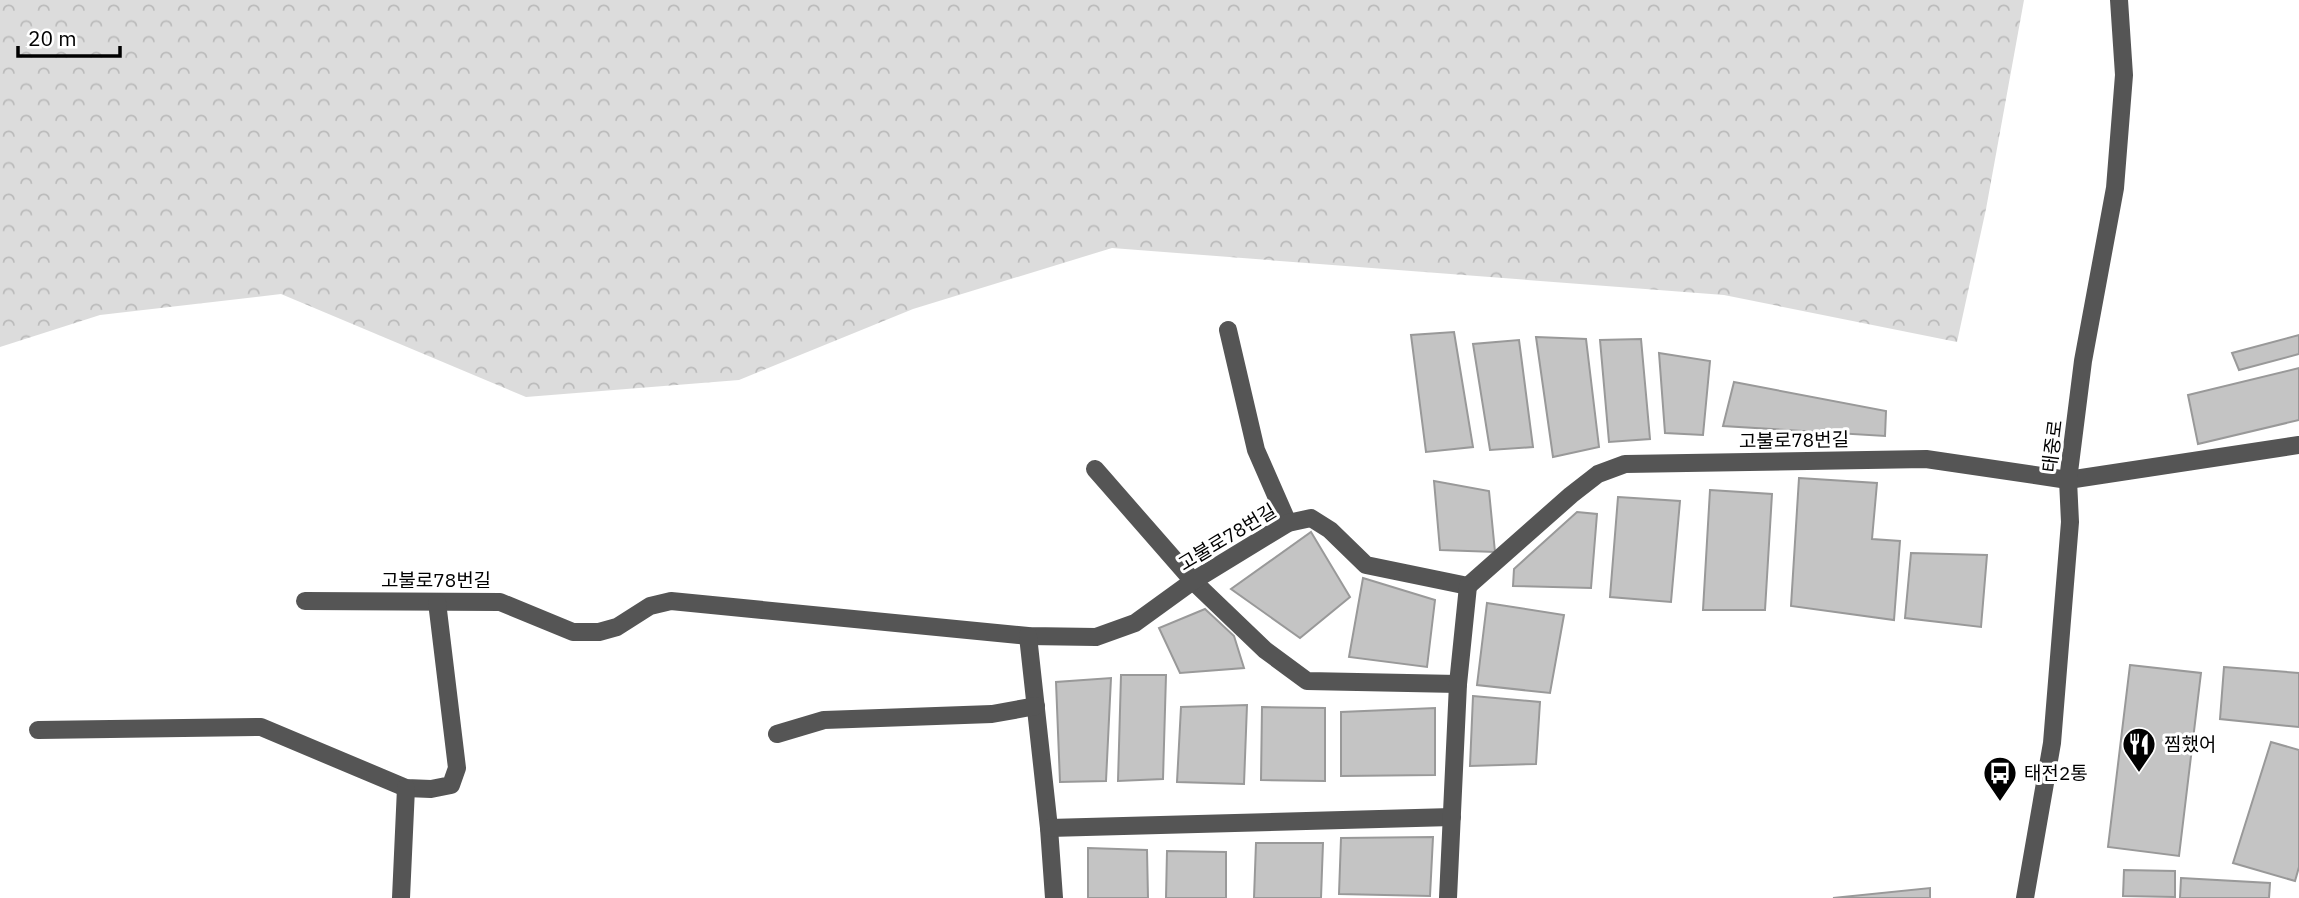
<svg xmlns="http://www.w3.org/2000/svg" width="2299" height="898" viewBox="0 0 2299 898" font-family="'IBM Plex Sans','Noto Sans KR',sans-serif">
<defs>
<pattern id="forest-crowns" width="20" height="18" patternUnits="userSpaceOnUse" patternTransform="scale(1.75)"><rect width="20" height="18" fill="#dcdcdc"/><path d="M2 6a3 3 0 1 1 6 0M12 15a3 3 0 1 1 6 0" fill="none" stroke="#bbb"/></pattern>
</defs>
<rect width="100%" height="100%" fill="#fff"/>
<polygon fill="url(#forest-crowns)" points="0,0 2024,0 1986,209 1957,342 1724,295 1112,248 913,309 739,380 526,397 281,294 100,315 0,347"/>
<g fill="#c4c4c4" stroke="#999" stroke-width="2">
<polygon points="1454,332 1473,447 1426,452 1411,335"/>
<polygon points="2299,335 2299,354 2239,370 2232,353"/>
<polygon points="1536,337 1586,339 1599,447 1553,457"/>
<polygon points="1641,339 1650,439 1609,442 1600,340"/>
<polygon points="1519,340 1533,447 1490,450 1473,344"/>
<polygon points="1659,353 1710,361 1703,435 1665,433"/>
<polygon points="2299,368 2299,420 2198,444 2188,395"/>
<polygon points="1734,382 1886,411 1885,436 1723,426"/>
<polygon points="1799,478 1877,483 1872,539 1900,541 1894,620 1791,606"/>
<polygon points="1434,481 1489,491 1495,552 1440,550"/>
<polygon points="1710,490 1772,494 1765,610 1703,610"/>
<polygon points="1618,497 1680,501 1671,602 1610,597"/>
<polygon points="1577,512 1597,514 1591,588 1513,586 1514,569"/>
<polygon points="1311,532 1350,597 1300,638 1231,589"/>
<polygon points="1911,553 1987,555 1981,627 1905,618"/>
<polygon points="1363,578 1435,600 1427,667 1349,657"/>
<polygon points="1487,603 1564,615 1550,693 1477,685"/>
<polygon points="1205,609 1234,636 1244,668 1180,673 1159,628"/>
<polygon points="2130,665 2201,673 2179,856 2108,847"/>
<polygon points="2224,667 2299,673 2299,727 2220,719"/>
<polygon points="1121,675 1166,675 1163,779 1118,781"/>
<polygon points="1111,678 1106,781 1060,782 1056,682"/>
<polygon points="1473,696 1540,702 1536,764 1470,766"/>
<polygon points="1247,705 1244,784 1177,782 1181,707"/>
<polygon points="1262,707 1325,708 1325,781 1261,780"/>
<polygon points="1435,708 1435,775 1341,776 1341,712"/>
<polygon points="2271,742 2299,750 2299,867 2295,881 2233,863"/>
<polygon points="1433,837 1430,896 1339,894 1341,838"/>
<polygon points="1256,843 1323,843 1321,898 1254,898"/>
<polygon points="1088,848 1147,850 1148,898 1088,898"/>
<polygon points="1167,851 1226,852 1226,898 1166,898"/>
<polygon points="2124,870 2175,871 2175,897 2123,896"/>
<polygon points="2181,878 2270,883 2269,898 2180,898"/>
<polygon points="1930,888 1930,898 1833,898"/>
</g>
<g fill="none" stroke-linecap="round" stroke-linejoin="round">
<g stroke="#555" stroke-width="18">
<polyline points="1228,330 1256,450 1288,523"/>
<polyline points="1095,469 1193,581 1265,650 1307,681 1458,684"/>
<polyline points="305,601 500,602 573,632 599,632 617,627 650,606 671,601 1028,636 1096,637 1135,623 1193,581 1288,523 1311,518 1330,530 1366,565 1468,586 1571,495 1598,474 1625,464 1926,459 2068,480 2299,445"/>
<polyline points="1028,636 1049,828 1054,898"/>
<polyline points="38,730 261,727 406,788 431,789 451,785 457,768 437,602"/>
<polyline points="777,734 824,720 992,714 1036,706"/>
<polyline points="1049,828 1452,817"/>
<polyline points="401,898 406,788"/>
<polyline points="1448,898 1458,684 1468,586"/>
<polyline points="2025,898 2052,743 2070,522 2068,480 2083,361 2115,188 2124,75 2119,0"/>
</g>
</g>
<defs>
<symbol id="restaurant-pin" viewBox="-11 -11 22 30"><path d="M0 17L-7.5 6A9.5 9.5 0 1 1 7.5 6Z" fill="#000" stroke="#fff"/><path d="M-5-6h1v4h1v-4h1v4h1v-4h1v5L-1.5 .5V6h-2V.5L-5-1ZM5-6V6H3V1.5H1.5Q1.5-4 5-6Z" fill="#fff"/></symbol>
<symbol id="bus-pin" viewBox="-11 -11 22 30"><path d="M0 17L-7.5 6A9.5 9.5 0 1 1 7.5 6Z" fill="#000" stroke="#fff"/><path d="M-5-6H5V4H4V6H2V4H-2V6H-4V4H-5ZM-3.5-4V0h7V-4ZM-3.5 1.2v1.5H-2V1.2ZM2 1.2v1.5H3.5V1.2Z" fill="#fff"/></symbol>
</defs>
<g fill-rule="evenodd">
<use href="#restaurant-pin" x="2120" y="725" width="38" height="52"/>
<use href="#bus-pin" x="1981" y="754" width="38" height="52"/>
</g>
<g text-anchor="middle" stroke-width="6" stroke-linejoin="round" paint-order="stroke">
<g font-size="19" fill="#000" stroke="#fff">
<text transform="translate(1794 440) rotate(-1)" y="7">고불로78번길</text>
<text transform="translate(2052 446) rotate(-83)" y="7">태중로</text>
<text transform="translate(1227 537) rotate(-31)" y="7">고불로78번길</text>
<text x="436" y="587">고불로78번길</text>
</g>
<g font-size="19" fill="#000" stroke="#fff" text-anchor="start">
<text x="2164" y="751">찜했어</text>
<text x="2024" y="780">태전2통</text>
</g>
</g>
<path d="M18 46v10h102v-10" fill="none" stroke="#000000" stroke-width="3.5"/>
<text x="28" y="46" font-size="21" fill="#000000" stroke="#ffffff" stroke-width="5" paint-order="stroke">20 m</text>
</svg>
